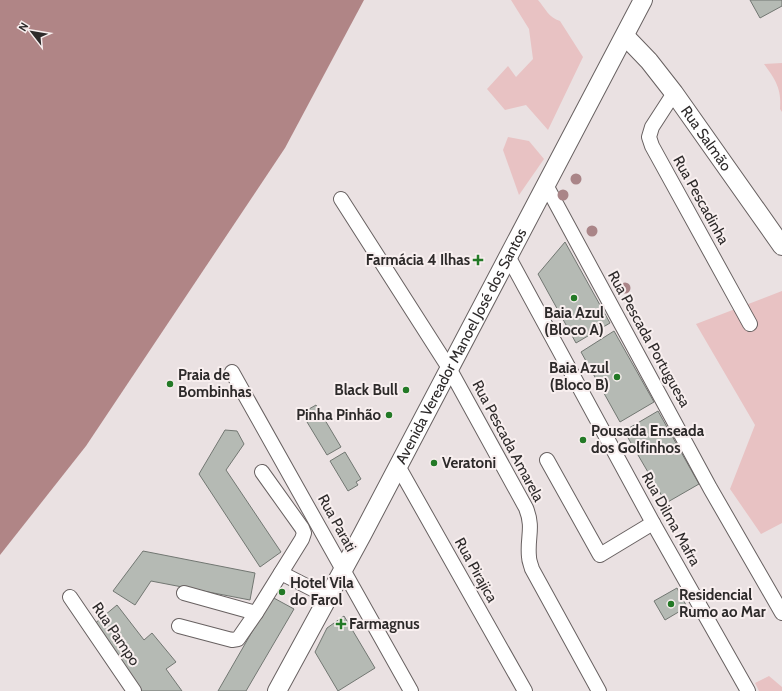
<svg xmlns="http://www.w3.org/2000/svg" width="782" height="691" viewBox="0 0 782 691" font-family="Cabin,sans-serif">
<rect width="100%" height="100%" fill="#eae1e2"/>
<g fill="#e8c2c3">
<path d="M511,0h27c7,8 11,18 22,21l23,36 -35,73 -22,-25 -21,5 -18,-21 21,-23 8,11 17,-18 -4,-30z"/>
<path d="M782,63v49l-2,-3c2,-20 -5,-30 -16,-45z"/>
<polygon points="508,137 529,141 544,159 519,195 503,150"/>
<polygon points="782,291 782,523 761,534 730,489 755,425 696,324"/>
<polygon points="769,676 782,687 782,691 759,691 755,683"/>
</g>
<polygon fill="#b08586" points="0,0 364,0 285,148 86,446 0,555"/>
<g fill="#b5bab4" stroke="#727772">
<polygon points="750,0 782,0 782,6 760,18"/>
<polygon points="565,242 610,323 576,343 538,274"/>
<polygon points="614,331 654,402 620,422 581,352"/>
<polygon points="316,405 341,447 327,455 304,417 311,412 309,409"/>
<polygon points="658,411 699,484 666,503 624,431"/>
<polygon points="225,430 237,431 244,444 226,470 281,552 260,567 199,474"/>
<polygon points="345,452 361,479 356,482 358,485 348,491 330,461"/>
<polygon points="143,551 255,573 250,600 151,581 135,605 113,591"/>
<polygon points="677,588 687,607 665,620 654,601"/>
<polygon points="272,597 294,609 246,691 218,691"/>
<polygon points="117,605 144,640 152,633 176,662 166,669 182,691 140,691 93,625"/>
<polygon points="344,616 375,668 338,691 315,652 327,628"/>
</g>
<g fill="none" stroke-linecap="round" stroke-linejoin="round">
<defs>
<g id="minor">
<polyline points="674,93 652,127 649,137 652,146 750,324"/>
<polyline points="546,185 710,488 782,613"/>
<path d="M341,199l108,169 77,140c8,20 1,29 3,49 0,4 2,8 3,12l67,122"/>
<polyline points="508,256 653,523 748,691"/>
<polyline points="232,372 411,691"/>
<polyline points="547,460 600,555 653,523"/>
<polyline points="398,466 525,691"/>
<polyline points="281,573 328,597"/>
<polyline points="184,593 256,613"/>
<polyline points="70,597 134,691"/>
<polyline points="179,626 232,640 238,639 256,613 302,539 304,533 302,528 262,472"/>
</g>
<g id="major">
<path id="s1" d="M625,36l24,25 25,32 108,153"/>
<path id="s2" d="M277,691l85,-156 281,-535"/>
</g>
</defs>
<use href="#minor" stroke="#686161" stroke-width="16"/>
<use href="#major" stroke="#686161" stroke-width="20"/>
<use href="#minor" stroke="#fff" stroke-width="14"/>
<use href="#major" stroke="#fff" stroke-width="18"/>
</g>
<g fill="#aa8588">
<circle cx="576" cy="179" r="5.5"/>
<circle cx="563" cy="195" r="5.5"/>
<circle cx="592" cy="231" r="5.5"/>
<circle cx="625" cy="288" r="5.5"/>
</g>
<g fill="#237926" stroke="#f8efef" stroke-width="1.5">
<path d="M476 254h4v4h4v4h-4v4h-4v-4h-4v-4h4z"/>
<circle cx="574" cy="298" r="4"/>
<circle cx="617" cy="377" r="4"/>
<circle cx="170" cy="384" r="4"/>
<circle cx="406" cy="390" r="4"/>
<circle cx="389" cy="415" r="4"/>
<circle cx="583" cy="440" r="4"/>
<circle cx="434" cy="463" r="4"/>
<circle cx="282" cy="592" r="4"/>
<circle cx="671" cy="604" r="4"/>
<path d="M339 618h4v4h4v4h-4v4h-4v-4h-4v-4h4z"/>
</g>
<g text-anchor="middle" stroke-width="4" stroke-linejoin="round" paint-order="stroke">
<g font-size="15" fill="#2d2a2a" stroke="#f8efef">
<text dy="5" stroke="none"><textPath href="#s1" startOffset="131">Rua Salmão</textPath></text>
<text transform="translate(701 200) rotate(61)" y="5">Rua Pescadinha</text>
<text transform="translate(649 339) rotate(61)" y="5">Rua Pescada Portuguesa</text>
<text dy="5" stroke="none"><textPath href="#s2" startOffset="391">Avenida Vereador Manoel José dos Santos</textPath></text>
<text transform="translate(508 441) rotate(62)" y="5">Rua Pescada Amarela</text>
<text transform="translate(671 519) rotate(61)" y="5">Rua Dilma Mafra</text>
<text transform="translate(337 523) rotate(61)" y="5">Rua Parati</text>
<text transform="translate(476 570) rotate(61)" y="5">Rua Pirajica</text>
<text transform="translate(116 634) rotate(56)" y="5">Rua Pampo</text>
</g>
<g font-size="15" font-weight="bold" fill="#2d2a2a" stroke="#f8efef" text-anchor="start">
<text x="470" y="265" text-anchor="end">Farmácia 4 Ilhas</text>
<text x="574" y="318" text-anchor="middle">Baia Azul<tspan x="574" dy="17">(Bloco A)</tspan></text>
<text x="609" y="373" text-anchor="end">Baia Azul<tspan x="609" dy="17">(Bloco B)</tspan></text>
<text x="178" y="380">Praia de<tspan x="178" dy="17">Bombinhas</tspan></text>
<text x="398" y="395" text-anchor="end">Black Bull</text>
<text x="381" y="420" text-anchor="end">Pinha Pinhão</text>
<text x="591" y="436">Pousada Enseada<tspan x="591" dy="17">dos Golfinhos</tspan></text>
<text x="442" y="468">Veratoni</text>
<text x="290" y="588">Hotel Vila<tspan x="290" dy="17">do Farol</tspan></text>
<text x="679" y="600">Residencial<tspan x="679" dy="17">Rumo ao Mar</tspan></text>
<text x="349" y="629">Farmagnus</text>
</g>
</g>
<g transform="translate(32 32) rotate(301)" stroke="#f8efef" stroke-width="3" paint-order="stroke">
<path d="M0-3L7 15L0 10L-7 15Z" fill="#2d2a2a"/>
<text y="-6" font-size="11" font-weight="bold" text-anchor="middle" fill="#2d2a2a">N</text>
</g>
</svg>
